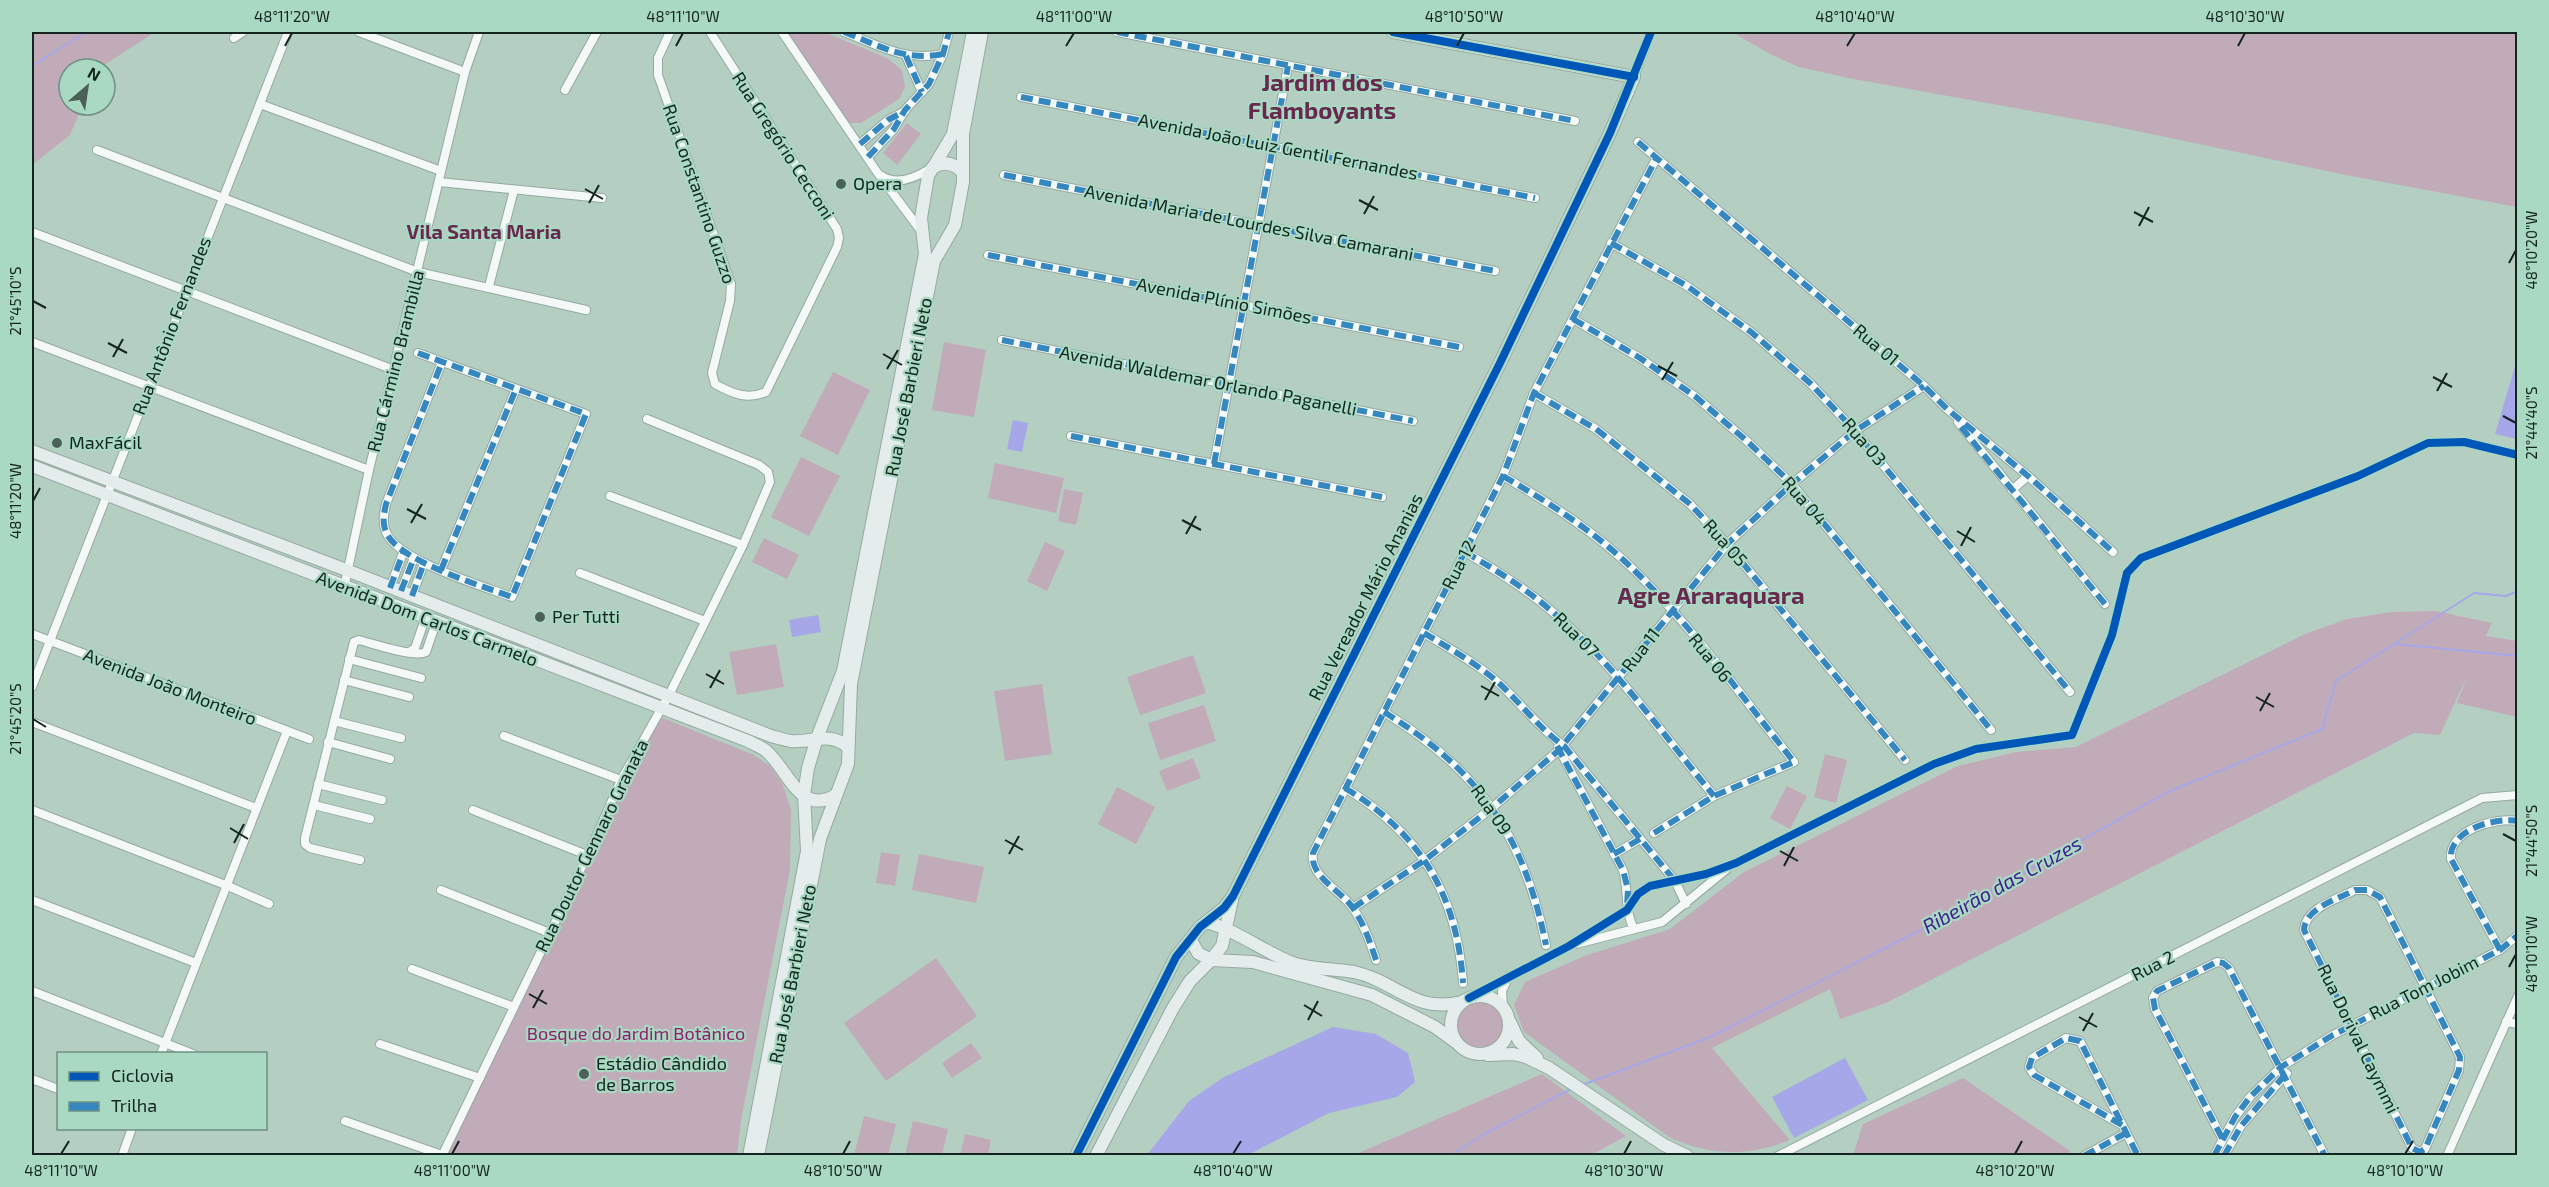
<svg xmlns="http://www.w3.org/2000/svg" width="2549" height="1187" viewBox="0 0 2549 1187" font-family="'Exo 2',sans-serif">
<rect width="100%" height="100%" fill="#b4cec2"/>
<g fill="#c2abb8">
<polygon points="32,32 155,32 98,69 69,69 69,105 83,105 70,135 32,165"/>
<polygon points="785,32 824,32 887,58 902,70 905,87 899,99 861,123 849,123"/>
<polygon points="1732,32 2517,32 2517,207 2346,175 2108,125 1848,78 1799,67 1772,55"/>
<polygon points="907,123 921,134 897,165 883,153"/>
<polygon points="944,342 986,350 974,417 932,410"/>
<polygon points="833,372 870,390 838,455 800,436"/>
<polygon points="801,457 840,476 809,536 771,517"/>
<polygon points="995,463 1064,478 1056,513 988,498"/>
<polygon points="1064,489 1083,493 1076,525 1058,521"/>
<polygon points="764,538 799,555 787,579 752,562"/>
<polygon points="1045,542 1065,551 1047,591 1027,581"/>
<path d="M2435,611l57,12 -6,13 31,5v76l-60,-14 11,-29 -28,61 -26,-2 -528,270 -46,16 -10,-30 -118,59 78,92c-42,17 -80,16 -121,-3l-145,-105 -10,-27 11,-23 62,-27 83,-26 74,-57 214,-106 58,-14 60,-5 229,-113 42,-15 44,-7z"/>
<polygon points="776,644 784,687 737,695 729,652"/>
<polygon points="1193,655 1206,693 1140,715 1127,677"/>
<polygon points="1042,684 1052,754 1005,761 994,691"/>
<polygon points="1204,705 1216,741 1160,760 1148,723"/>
<polygon points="658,716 754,755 770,766 782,783 791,809 790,870 741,1120 737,1155 442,1156"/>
<polygon points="1825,754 1847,760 1836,803 1814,797"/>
<polygon points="1193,758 1201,778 1167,791 1159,771"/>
<polygon points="1787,786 1807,796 1790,829 1770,818"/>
<polygon points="1117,787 1155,807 1136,844 1098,824"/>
<polygon points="881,852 900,855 895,886 876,883"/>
<polygon points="919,854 984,867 976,903 912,890"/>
<polygon points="936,958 977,1016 886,1081 844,1023"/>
<circle cx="1480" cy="1025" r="23"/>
<polygon points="971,1043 982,1058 952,1078 942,1063"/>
<polygon points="1542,1074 1626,1136 1591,1155 1354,1155"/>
<polygon points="1963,1078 2070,1151 2067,1155 1853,1155 1863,1124"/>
<polygon points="864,1116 896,1124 888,1155 854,1155"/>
<polygon points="913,1121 948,1129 942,1155 905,1155"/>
<polygon points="965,1134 991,1140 988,1155 960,1155"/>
</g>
<g fill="#a5a7e8">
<polygon points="2517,360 2517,439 2495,434"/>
<polygon points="1013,420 1028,423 1022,452 1007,449"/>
<polygon points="818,615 821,632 792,637 789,620"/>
<polygon points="1333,1027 1376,1034 1408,1053 1415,1082 1397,1097 1329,1113 1248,1155 1147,1155 1189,1101 1224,1077"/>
<polygon points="1845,1058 1868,1100 1794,1138 1772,1097"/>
</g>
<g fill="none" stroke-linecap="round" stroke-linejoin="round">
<g stroke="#a5a7e8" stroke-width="2">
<polyline points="32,66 86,32"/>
<polyline points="2395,644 2518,656"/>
<polyline points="1582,1085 1710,1037 1913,934 2168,792 2322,729 2336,681 2474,593 2506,596 2518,591"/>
<polyline points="1450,1156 1486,1133 1571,1089"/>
</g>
<defs>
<g id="street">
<polyline points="359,32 465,72"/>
<path d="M670,32l-12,26v17l73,209 -1,17 -18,72 3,11c18,10 32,16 51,8l71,-145 2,-9 -2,-9 -127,-197"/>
<polyline points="782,32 877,172 921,231"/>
<path d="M844,32c34,13 61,30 99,22"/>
<polyline points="1117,32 1575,121"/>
<polyline points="234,38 243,32"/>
<polyline points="906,56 922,92"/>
<polyline points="1634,77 1651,32"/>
<polyline points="565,90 597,32"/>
<polyline points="1021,97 1535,198"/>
<polyline points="260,104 441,171"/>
<polyline points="1638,142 1924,386 1947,409 2028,476 2113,552"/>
<polyline points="860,144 888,120 905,111"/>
<polyline points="97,150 418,272 586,310"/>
<polyline points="868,157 894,129 905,110 929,84 943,54 949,32"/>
<polyline points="1004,175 1495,271"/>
<path d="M882,176c15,10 35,1 49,-8"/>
<polyline points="439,182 602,198"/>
<polyline points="32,232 394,370"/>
<polyline points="1611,243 1687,286 1751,332 1810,383 1855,431 2070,692"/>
<polyline points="988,255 1459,347"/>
<polyline points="489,286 514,190"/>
<polyline points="1573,319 1640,358 1696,397 1748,442 1792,484 1991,730"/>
<polyline points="1002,340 1413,421"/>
<polyline points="32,342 369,470"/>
<path d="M418,353l168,61 -74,183c-29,-11 -115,-36 -126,-65 -4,-9 -2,-19 0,-28l56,-142"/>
<polyline points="1534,393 1596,429 1690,504 1727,544 1905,760"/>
<polyline points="1958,422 2105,604"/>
<polyline points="1071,436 1382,497"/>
<polyline points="1214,464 1288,66"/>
<path d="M1503,476c48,28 94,57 133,96 59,58 107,126 158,190l-80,34 -60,37"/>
<polyline points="2012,490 2028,476"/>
<polyline points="610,496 743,545"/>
<path d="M1465,552c29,17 57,34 83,56 64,53 113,124 166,188"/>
<polyline points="441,570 516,389"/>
<polyline points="580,573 705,621"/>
<polyline points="344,588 369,470 465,72 479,32"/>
<polyline points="390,588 403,553"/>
<polyline points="401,591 414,558"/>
<polyline points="412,596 424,563"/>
<path d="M1424,633c26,16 54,31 77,52 21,20 39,44 63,61l111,135 11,23"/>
<polyline points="32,634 309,739"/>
<polyline points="409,652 415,648 425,619"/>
<polyline points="349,659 421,678"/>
<polyline points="344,680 409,697"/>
<polyline points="32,687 288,32"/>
<path d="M1384,712c95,58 140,123 162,233"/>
<polyline points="334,721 401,738"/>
<polyline points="32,722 256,808"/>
<polyline points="504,736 621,780"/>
<polyline points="328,742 390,759"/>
<path d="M1558,747l65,123c6,20 1,41 11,59"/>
<polyline points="318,784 382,800"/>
<path d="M1345,788c76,46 112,107 118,195"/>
<polyline points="314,805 370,819"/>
<polyline points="32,810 228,886 269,904"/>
<polyline points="473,810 587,855"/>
<polyline points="1614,854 1640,839"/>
<path d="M360,860l-50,-12 -5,-4v-6l49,-196 5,-2c15,4 56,18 67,12l10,-29"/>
<polyline points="441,890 550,933"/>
<path d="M2355,890h12l13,7 80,160 -1,13 -34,79 -5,3 -8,-4 -108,-218c1,-22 34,-31 51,-40z"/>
<polyline points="32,900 196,963"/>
<polyline points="1353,908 1425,860 1493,807 1559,750 1727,544 1792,484 1855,431 1924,386"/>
<polyline points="1576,944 1662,922 1727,869"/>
<path d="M2500,950l-49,-91c-3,-29 44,-42 67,-38"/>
<path d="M1376,960c-6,-18 -12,-36 -23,-52 -12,-18 -44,-31 -40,-55l190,-377 31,-83 122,-234"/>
<polyline points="412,969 514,1007"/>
<polyline points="32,991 193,1054"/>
<polyline points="1469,998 1569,946 1627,910 1638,894 1650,886 1706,874 1736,863 1934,764 1976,749 2072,735 2112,635 2127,573 2141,558 2358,476 2428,443 2464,442 2518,455"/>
<polyline points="1503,1007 1502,991 1509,976"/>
<polyline points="2506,1022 2518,1024"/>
<polyline points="380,1044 480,1078"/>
<polyline points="161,1054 287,731"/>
<polyline points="32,1079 58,1089"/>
<polyline points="345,1121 442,1155"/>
<polyline points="2122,1125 2034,1075 2029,1067 2032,1058 2066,1038 2080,1041 2138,1156"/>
<polyline points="2222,1138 2155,1009 2153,998 2157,991 2217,962 2223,963 2229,968 2325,1156"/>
<polyline points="122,1156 132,1128"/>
<polyline points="442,1156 591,848 621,780 669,695 743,545 770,482 768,472 759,465 647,419"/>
<polyline points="1778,1156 2482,798 2518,795"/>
<polyline points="2084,1156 2126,1133"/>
<polyline points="2214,1156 2235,1117 2250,1097 2281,1067 2333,1035 2500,950 2518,935"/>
<polyline points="2224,1156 2241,1126 2287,1073"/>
<polyline points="2447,1156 2518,996"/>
</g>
<g id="secondary">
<path d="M932,168c11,-7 21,-6 30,4"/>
<path d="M32,451l317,120 422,165c7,2 13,4 20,5 22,2 38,-10 57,6"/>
<path d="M32,466l716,275c5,3 12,5 17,9 23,18 34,67 71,45"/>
<path d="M1206,922c30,8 55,28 84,40 19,8 43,6 64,10 42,9 60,42 108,30"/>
<polyline points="1191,940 1198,953 1211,960 1253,962 1372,995 1435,1027 1457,1043"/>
<circle cx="1480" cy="1025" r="29"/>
<polyline points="1510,1022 1519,1041 1537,1058"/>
<polyline points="1488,1055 1513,1054 1526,1057 1549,1068 1664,1145 1687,1156"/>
<polyline points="749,1156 807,851 804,795 808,768 817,738 843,671 925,254 921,218 928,176 953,134 973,32"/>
<polyline points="758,1156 820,839 848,764 851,684 934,261 955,225 963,182 963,134 982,32"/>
<polyline points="1076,1156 1176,957 1200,927 1224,908 1233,896 1500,363 1610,133 1634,77 1393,32"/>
<polyline points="1096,1156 1173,1008 1190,981 1211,960 1222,946 1232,900"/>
</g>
</defs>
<use href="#street" stroke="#95a9a0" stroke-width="10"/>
<use href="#secondary" stroke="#95a9a0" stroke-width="14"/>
<use href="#street" stroke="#f4f8f6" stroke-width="8"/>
<use href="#secondary" stroke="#e5edec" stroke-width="12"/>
<g stroke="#3488bf" stroke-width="6" stroke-dasharray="12 6" stroke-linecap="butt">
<path d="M844,32c34,13 61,30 99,22"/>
<polyline points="1117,32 1575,121"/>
<polyline points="906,56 922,92"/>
<polyline points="1021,97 1535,198"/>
<polyline points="1638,142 1924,386 1947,409 2028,476 2113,552"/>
<polyline points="860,144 888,120 903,112"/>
<polyline points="868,157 894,129 905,110 929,84 943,54 949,32"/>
<polyline points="1004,175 1495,271"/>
<polyline points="1611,243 1687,286 1751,332 1810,383 1855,431 2070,692"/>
<polyline points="988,255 1459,347"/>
<polyline points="1573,319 1640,358 1696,397 1748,442 1792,484 1991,730"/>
<polyline points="1002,340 1413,421"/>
<path d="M418,353l168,61 -74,183c-29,-11 -115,-36 -126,-65 -4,-9 -2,-19 0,-28l56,-142"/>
<polyline points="1534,393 1596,429 1690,504 1727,544 1905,760"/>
<polyline points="1961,427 2105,604"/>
<polyline points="1071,436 1382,497"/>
<polyline points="1214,464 1288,66"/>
<path d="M1503,476c48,28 94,57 133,96 59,58 107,126 158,190l-80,34 -60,37"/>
<path d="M1465,552c29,17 57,34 83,56 64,53 113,124 166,188"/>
<polyline points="441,570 516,389"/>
<polyline points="390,588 403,553"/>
<polyline points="401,591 414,558"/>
<polyline points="412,596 424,563"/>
<path d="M1424,633c26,16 54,31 77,52 21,20 39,44 63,61l111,135"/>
<path d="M1384,712c95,58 140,123 162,233"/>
<polyline points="1557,746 1623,870 1628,890 1627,906"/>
<path d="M1345,788c76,46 112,107 118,195"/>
<polyline points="1614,854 1640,839"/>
<path d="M2355,890h12l13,7 80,160 -1,13 -34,79 -5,3 -8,-4 -108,-218c1,-22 34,-31 51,-40z"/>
<polyline points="1353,908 1425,860 1493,807 1559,750 1727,544 1792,484 1855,431 1924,386"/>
<path d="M2500,950l-49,-91c-3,-29 44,-42 67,-38"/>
<path d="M1376,960c-6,-18 -12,-36 -23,-52 -12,-18 -44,-31 -40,-55l190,-377 31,-83 122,-234"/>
<polyline points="2122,1125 2034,1075 2029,1067 2032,1058 2066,1038 2080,1041 2138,1156"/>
<polyline points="2222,1138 2155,1009 2153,998 2157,991 2217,962 2223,963 2229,968 2325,1156"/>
<polyline points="2084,1156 2126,1133"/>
<polyline points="2214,1156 2235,1117 2250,1097 2281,1067 2333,1035 2500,950 2518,935"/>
<polyline points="2224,1156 2241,1126 2289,1070"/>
</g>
<defs>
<g id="cycleway">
<polyline points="1393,32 1634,77"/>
<polyline points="1469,998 1569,946 1627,910 1638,894 1650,886 1706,874 1736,863 1934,764 1976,749 2072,735 2112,635 2127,573 2141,558 2358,476 2428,443 2464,442 2518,455"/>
<polyline points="1076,1156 1176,957 1200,927 1224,908 1233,896 1500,363 1610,133 1651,32"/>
</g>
</defs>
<use href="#cycleway" stroke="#a9d8c3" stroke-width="11"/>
<use href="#cycleway" stroke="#0057b8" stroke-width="8"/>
</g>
<path fill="none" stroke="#13251e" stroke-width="2" d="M285,46l7,-13M676,46l7,-13M1066,46l8,-13M1457,46l7,-13M1847,46l8,-13M2238,46l7,-13M585,189l18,10M1359,200l19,10M589,203l10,-18M2134,212l19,10M1364,214l10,-18M2139,226l10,-19M2509,263l7,-13M33,301l13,7M108,343l19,10M883,354l19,11M113,357l10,-18M1658,366l19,10M887,369l11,-19M2433,377l19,10M1662,380l11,-18M2437,391l10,-18M2503,416l13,7M33,501l7,-13M407,509l19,10M1182,520l19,10M411,523l11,-19M1957,531l18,11M1186,534l10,-18M1961,546l10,-19M706,674l18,10M1481,686l18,10M710,688l10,-18M2256,697l18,10M1485,700l10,-18M2260,711l10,-18M33,719l13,8M230,828l18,11M2503,834l13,7M1005,840l18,10M234,843l10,-19M1780,851l18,10M1009,854l10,-18M1784,866l10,-19M2509,967l7,-13M529,994l18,10M1304,1005l18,11M533,1008l10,-18M2079,1017l18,10M1308,1020l10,-19M2083,1031l10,-18M61,1154l8,-13M452,1154l7,-13M843,1154l7,-13M1233,1154l8,-13M1624,1154l7,-13M2015,1154l7,-13M2405,1154l8,-13"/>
<g fill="#4b6057" stroke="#a9d8c3" stroke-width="2">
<circle cx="841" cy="184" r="6"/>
<circle cx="57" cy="443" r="6"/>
<circle cx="540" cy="617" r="6"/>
<circle cx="584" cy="1074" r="6"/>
</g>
<g text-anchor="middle" stroke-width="4.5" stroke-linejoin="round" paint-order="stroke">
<g font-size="18" fill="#13251e" stroke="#a9d8c3">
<text transform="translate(783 146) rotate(57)" y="6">Rua Gregório Cecconi</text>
<text transform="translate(1278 147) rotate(11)" y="6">Avenida João Luiz Gentil Fernandes</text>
<text transform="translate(699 194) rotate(71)" y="6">Rua Constantino Guzzo</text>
<text transform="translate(1249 223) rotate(11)" y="6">Avenida Maria de Lourdes Silva Camarani</text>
<text transform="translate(1224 301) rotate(11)" y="6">Avenida Plínio Simões</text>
<text transform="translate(172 326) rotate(-69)" y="6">Rua Antônio Fernandes</text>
<text transform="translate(1876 345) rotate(40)" y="6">Rua 01</text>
<text transform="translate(396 361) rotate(-76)" y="6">Rua Cármino Brambilla</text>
<text transform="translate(1208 381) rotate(11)" y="6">Avenida Waldemar Orlando Paganelli</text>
<text transform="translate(909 387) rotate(-79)" y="6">Rua José Barbieri Neto</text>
<text transform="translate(1864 442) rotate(49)" y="6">Rua 03</text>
<text transform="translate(1804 501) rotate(49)" y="6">Rua 04</text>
<text transform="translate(1725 543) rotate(48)" y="6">Rua 05</text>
<text transform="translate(1459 565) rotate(-63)" y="6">Rua 12</text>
<text transform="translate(1366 597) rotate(-63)" y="6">Rua Vereador Mário Ananias</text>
<text transform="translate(427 619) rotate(21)" y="6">Avenida Dom Carlos Carmelo</text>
<text transform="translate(1576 635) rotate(45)" y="6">Rua 07</text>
<text transform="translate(1641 650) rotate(-52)" y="6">Rua 11</text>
<text transform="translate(1710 658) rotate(51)" y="6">Rua 06</text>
<text transform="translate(170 687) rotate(21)" y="6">Avenida João Monteiro</text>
<text transform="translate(1491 810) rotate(55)" y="6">Rua 09</text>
<text transform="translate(592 846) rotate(-64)" y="6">Rua Doutor Gennaro Granata</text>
<text transform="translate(2153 966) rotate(-27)" y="6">Rua 2</text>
<text transform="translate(793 974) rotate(-79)" y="6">Rua José Barbieri Neto</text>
<text transform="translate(2424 988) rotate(-27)" y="6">Rua Tom Jobim</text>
<text transform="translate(2358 1039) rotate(64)" y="6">Rua Dorival Caymmi</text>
</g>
<g font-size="18" fill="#13251e" stroke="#a9d8c3" text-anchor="start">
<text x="853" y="190">Opera</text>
<text x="69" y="449">MaxFácil</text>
<text x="552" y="623">Per Tutti</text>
<text x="596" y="1070">Estádio Cândido<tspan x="596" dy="21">de Barros</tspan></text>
</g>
<g font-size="18" fill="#941b6a" stroke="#a9d8c3">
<text x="636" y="1040">Bosque do Jardim Botânico</text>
</g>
<g font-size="20" font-weight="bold" fill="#672a4e" stroke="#a9d8c3">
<text x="484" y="239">Vila Santa Maria</text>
</g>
<g font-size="20" font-style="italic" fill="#3c1d8e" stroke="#a9d8c3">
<text transform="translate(2002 885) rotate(-29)" y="7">Ribeirão das Cruzes</text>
</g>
<g font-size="24" font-weight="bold" fill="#672a4e" stroke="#a9d8c3">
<text x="1322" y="91">Jardim dos<tspan x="1322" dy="28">Flamboyants</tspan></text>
<text x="1711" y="604">Agre Araraquara</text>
</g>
</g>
<rect width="2549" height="1187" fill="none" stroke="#a9d8c3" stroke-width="66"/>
<rect x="57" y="1052" width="210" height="78" fill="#a9d8c3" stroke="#6d9081" stroke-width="1.5"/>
<rect x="69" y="1072" width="30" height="9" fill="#0057b8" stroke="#6d9081" stroke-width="1.5"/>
<text x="111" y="1082" font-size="18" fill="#13251e">Ciclovia</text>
<rect x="69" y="1102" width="30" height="9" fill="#3488bf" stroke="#6d9081" stroke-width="1.5"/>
<text x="111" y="1112" font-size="18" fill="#13251e">Trilha</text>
<g transform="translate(87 87) rotate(29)"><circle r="28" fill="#a9d8c3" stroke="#6d9081" stroke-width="1.5"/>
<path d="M0-4.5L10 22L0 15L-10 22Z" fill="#4b6057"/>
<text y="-9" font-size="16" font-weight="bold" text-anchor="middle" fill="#13251e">N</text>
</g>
<rect x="33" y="33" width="2483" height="1121" fill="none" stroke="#13251e" stroke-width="2"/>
<g font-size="15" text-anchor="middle" fill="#13251e">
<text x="292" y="22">48°11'20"W</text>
<text x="683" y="22">48°11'10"W</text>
<text x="1074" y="22">48°11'00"W</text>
<text x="1464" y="22">48°10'50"W</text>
<text x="1855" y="22">48°10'40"W</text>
<text x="2245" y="22">48°10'30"W</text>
<text transform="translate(2532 250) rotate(-90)" y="5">48°10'20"W</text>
<text transform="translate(16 301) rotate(-90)" y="5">21°45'10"S</text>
<text transform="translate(2532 423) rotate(-90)" y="5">21°44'40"S</text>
<text transform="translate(16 501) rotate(-90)" y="5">48°11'20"W</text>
<text transform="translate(16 719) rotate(-90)" y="5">21°45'20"S</text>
<text transform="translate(2532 841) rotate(-90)" y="5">21°44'50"S</text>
<text transform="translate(2532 954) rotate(-90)" y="5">48°10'10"W</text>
<text x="61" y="1176">48°11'10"W</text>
<text x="452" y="1176">48°11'00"W</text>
<text x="843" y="1176">48°10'50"W</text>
<text x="1233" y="1176">48°10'40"W</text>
<text x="1624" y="1176">48°10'30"W</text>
<text x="2015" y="1176">48°10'20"W</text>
<text x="2405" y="1176">48°10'10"W</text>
</g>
</svg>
